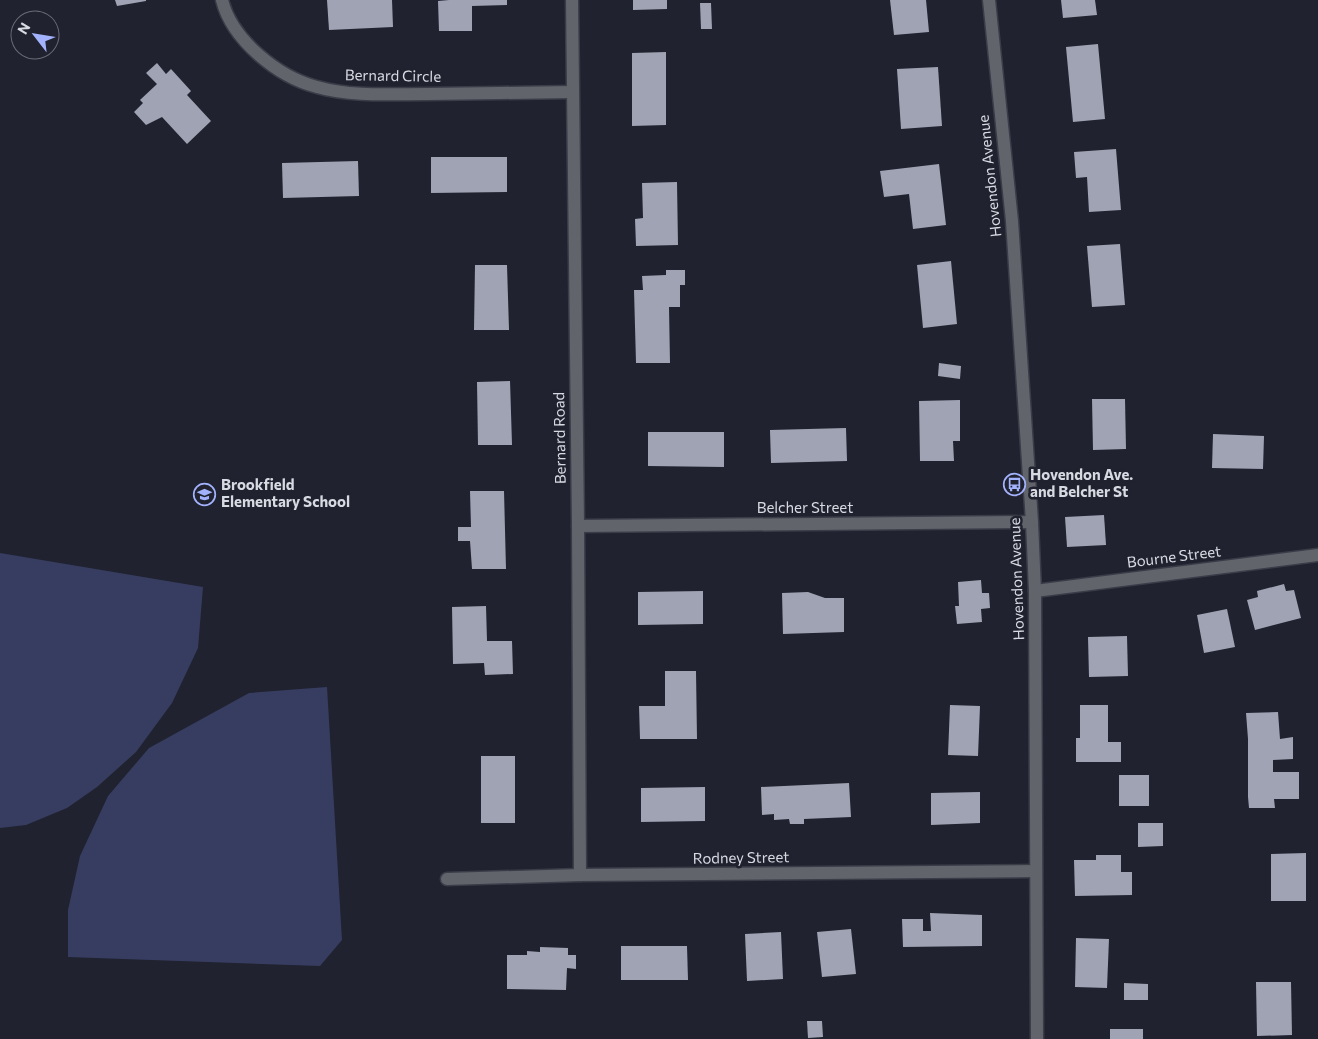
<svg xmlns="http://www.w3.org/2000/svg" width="1318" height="1039" viewBox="0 0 1318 1039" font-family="Commissioner,sans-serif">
<rect width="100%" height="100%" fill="#20222f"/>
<g fill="#373d60">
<polygon points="0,553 203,587 198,648 172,703 136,752 97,787 67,808 26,825 0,828"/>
<polygon points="327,687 342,940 320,966 68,957 68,910 80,856 108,796 149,748 249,693"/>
</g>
<g fill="#9fa3b3">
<polygon points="115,0 146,0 146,1 117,6"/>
<polygon points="327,0 392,0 393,27 329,30"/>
<polygon points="449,0 507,0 507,5 472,6 472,31 439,31 438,1"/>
<polygon points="633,0 667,0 667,9 633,10"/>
<polygon points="890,0 926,0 929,32 894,35"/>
<polygon points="1061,0 1095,0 1097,15 1063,18"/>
<polygon points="700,3 711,3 712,29 701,29"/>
<polygon points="1098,44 1105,119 1073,122 1066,47"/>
<polygon points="666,52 666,125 632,126 632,53"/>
<polygon points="157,63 166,74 171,69 191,91 187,95 211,121 187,144 162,117 146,125 134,112 143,103 140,100 157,84 146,73"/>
<polygon points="938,67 942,126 901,129 897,69"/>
<polygon points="1116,149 1121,210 1089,212 1087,177 1076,178 1074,152"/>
<polygon points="431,157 507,157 507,192 431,193"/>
<polygon points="358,161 359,196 283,198 282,163"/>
<polygon points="939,164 946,225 913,229 909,194 884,197 880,171"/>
<polygon points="677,182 678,245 636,246 635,219 643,218 642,183"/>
<polygon points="1120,244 1125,305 1092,307 1087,246"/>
<polygon points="951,261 957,324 923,328 917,265"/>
<polygon points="475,265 507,265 509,330 474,330"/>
<polygon points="666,270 685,270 685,285 680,285 680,307 669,307 670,363 636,363 634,290 643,290 642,276 666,275"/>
<polygon points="939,363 961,366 960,379 938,376"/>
<polygon points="510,381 512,445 478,445 477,382"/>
<polygon points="1092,399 1125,399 1126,449 1093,450"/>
<polygon points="960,400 960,441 953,441 954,461 920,461 919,401"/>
<polygon points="846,428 847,461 771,463 770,430"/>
<polygon points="648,432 724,432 724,467 648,466"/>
<polygon points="1213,434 1264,436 1263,469 1212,468"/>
<polygon points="470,491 504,491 506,569 472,569 470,541 458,541 458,527 471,527"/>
<polygon points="1104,515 1106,545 1067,547 1065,517"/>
<polygon points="981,580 982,593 989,593 990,608 981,609 982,622 957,624 955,606 959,606 958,582"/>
<polygon points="1284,584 1286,591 1294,590 1301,618 1255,630 1247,600 1258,597 1257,591"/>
<polygon points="703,591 703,624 638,625 638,592"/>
<polygon points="808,592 825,598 844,598 844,632 783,634 782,593"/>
<polygon points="486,606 487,641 512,641 513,674 485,675 484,663 453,664 452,607"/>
<polygon points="1227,609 1235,647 1204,653 1197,615"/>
<polygon points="1127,636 1128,676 1089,677 1088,637"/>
<polygon points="665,671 696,671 697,739 640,739 639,706 665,706"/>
<polygon points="950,705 980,706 978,756 948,755"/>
<polygon points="1080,705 1108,705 1108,742 1121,742 1121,762 1076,762 1076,738 1080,738"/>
<polygon points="1278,712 1280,739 1293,737 1293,759 1273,760 1273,772 1299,772 1299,799 1274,799 1275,808 1249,808 1248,797 1248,739 1246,713"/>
<rect x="481" y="756" width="34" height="67"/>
<rect x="1119" y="775" width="30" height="31"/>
<polygon points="849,783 851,817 804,819 804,824 790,824 789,819 774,820 774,814 762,815 761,787"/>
<polygon points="705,787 705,821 641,822 641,788"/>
<polygon points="980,792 980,823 931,825 931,793"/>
<polygon points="1138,823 1163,823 1163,846 1138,847"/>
<polygon points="1306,853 1306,901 1271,901 1271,854"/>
<polygon points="1096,855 1121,855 1121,872 1132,872 1132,895 1075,896 1074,860 1096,860"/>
<polygon points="930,913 982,915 982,946 903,947 902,919 923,919 923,931 931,931"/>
<polygon points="851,929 856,974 822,977 817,932"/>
<polygon points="781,932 783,979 747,981 745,934"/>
<polygon points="1076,938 1109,939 1107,988 1075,987"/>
<polygon points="621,946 687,946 688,980 621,980"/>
<polygon points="540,947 568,948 568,955 576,955 576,969 567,968 566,990 507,989 507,955 527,955 527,951 540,952"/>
<polygon points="1256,982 1291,982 1292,1035 1257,1036"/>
<polygon points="1124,983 1148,984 1148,1000 1124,1000"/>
<polygon points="807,1021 822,1021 823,1037 808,1038"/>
<rect x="1110" y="1029" width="33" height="10"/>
</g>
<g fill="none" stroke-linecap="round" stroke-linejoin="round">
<defs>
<g id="minor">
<path d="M222,0c10,40 56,77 95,87 35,10 74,7 110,7 48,-1 97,-1 145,-2"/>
<polyline points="572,0 578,526 580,875"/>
<polyline points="989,0 1012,221 1032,522 1035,591 1037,1039"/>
<polyline points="578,526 1032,522"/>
<polyline points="1035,591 1318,555"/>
<polyline points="447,879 580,875 1036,871"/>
</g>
</defs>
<use href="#minor" stroke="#3a3c48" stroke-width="15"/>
<use href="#minor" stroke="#62646b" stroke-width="12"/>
</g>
<defs>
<symbol id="bus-ring" viewBox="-11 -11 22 22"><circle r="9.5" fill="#20222f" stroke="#a3b2fd" stroke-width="1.5"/><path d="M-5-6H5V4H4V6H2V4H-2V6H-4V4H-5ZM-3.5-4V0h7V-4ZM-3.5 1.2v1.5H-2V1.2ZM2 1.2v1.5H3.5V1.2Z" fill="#a3b2fd"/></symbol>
<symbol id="school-ring" viewBox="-11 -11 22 22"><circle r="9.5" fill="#20222f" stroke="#a3b2fd" stroke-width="1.5"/><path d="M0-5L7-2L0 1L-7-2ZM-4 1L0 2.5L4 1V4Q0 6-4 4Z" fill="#a3b2fd"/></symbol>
</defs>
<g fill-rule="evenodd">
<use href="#bus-ring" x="1002" y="472" width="25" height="25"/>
<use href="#school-ring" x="192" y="482" width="25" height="25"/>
</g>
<g text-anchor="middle" stroke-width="5" stroke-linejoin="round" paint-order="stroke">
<g font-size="15" fill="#d8dae2" stroke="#20222f">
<text transform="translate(393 76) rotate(1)" y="5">Bernard Circle</text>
<text transform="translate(990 176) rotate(-96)" y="5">Hovendon Avenue</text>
<text transform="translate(560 438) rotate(-91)" y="5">Bernard Road</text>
<text x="805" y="513">Belcher Street</text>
<text transform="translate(1174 557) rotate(-7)" y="5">Bourne Street</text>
<text transform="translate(1017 579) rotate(-92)" y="5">Hovendon Avenue</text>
<text transform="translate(741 858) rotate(-1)" y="5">Rodney Street</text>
</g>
<g font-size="15" font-weight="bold" fill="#d8dae2" stroke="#20222f" text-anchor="start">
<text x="1030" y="480">Hovendon Ave.<tspan x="1030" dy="17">and Belcher St</tspan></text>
<text x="221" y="490">Brookfield<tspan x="221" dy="17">Elementary School</tspan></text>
</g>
</g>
<g transform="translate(35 35) rotate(301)"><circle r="24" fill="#20222f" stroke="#6a6c77"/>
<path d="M0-4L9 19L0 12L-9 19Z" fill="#a3b2fd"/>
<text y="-8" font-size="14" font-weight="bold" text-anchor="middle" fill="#d8dae2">N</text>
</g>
</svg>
